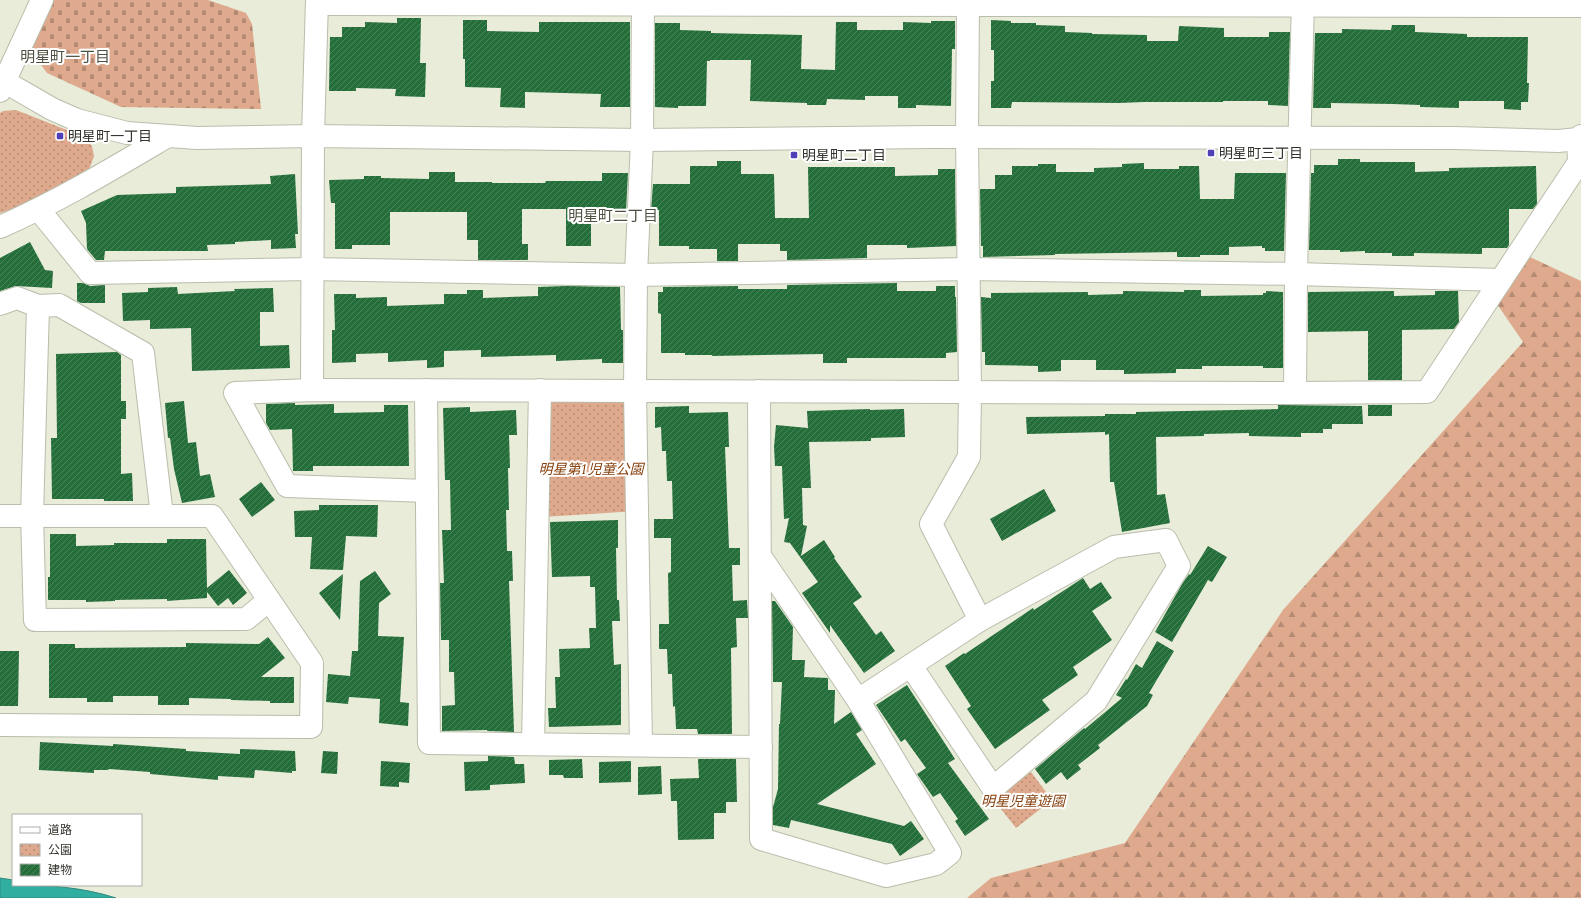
<svg xmlns="http://www.w3.org/2000/svg" width="1581" height="898" viewBox="0 0 1581 898" font-family="Spectral,'Noto Sans JP',serif">
<defs>
<pattern id="forest-firs" width="22" height="20" patternUnits="userSpaceOnUse"><rect width="22" height="20" fill="#dea98c"/><path d="M5 1l3.5 6h-7zM16 11l3.5 6h-7z" fill="#b58a73"/></pattern>
<pattern id="cemetery-stones" width="16" height="16" patternUnits="userSpaceOnUse"><rect width="16" height="16" fill="#dea98c"/><path d="M2 7V4a2 2 0 0 1 4 0v3zM10 15v-3a2 2 0 0 1 4 0v3z" fill="#b58a73"/></pattern>
<pattern id="park-dots" width="8" height="8" patternUnits="userSpaceOnUse"><rect width="8" height="8" fill="#dea98c"/><path d="M2 2h.1M6 6h.1" fill="none" stroke="#b58a73" stroke-width="1.8" stroke-linecap="round"/></pattern>
<pattern id="building-hatch" width="6" height="6" patternUnits="userSpaceOnUse"><rect width="6" height="6" fill="#246e3a"/><path d="M-1 1l2-2M0 6l6-6M5 7l2-2" fill="none" stroke="#4c835c"/></pattern>
</defs>
<rect width="100%" height="100%" fill="#e8ecd9"/>
<polygon fill="url(#forest-firs)" points="1530,257 1581,281 1581,898 967,898 991,878 1125,843 1283,610 1523,342 1497,304"/>
<polygon fill="url(#cemetery-stones)" points="54,0 208,0 246,13 252,24 261,109 121,107 47,73 31,51"/>
<g fill="url(#park-dots)">
<polygon points="16,110 82,136 92,146 94,156 89,170 32,203 0,213 0,113 3,111"/>
<polygon points="622,397 635,406 637,511 543,517 549,400"/>
<polygon points="1031,772 1052,800 1016,828 994,800"/>
</g>
<path fill="#30ae9f" stroke="#31897d" d="M0,878l13,2v5c35,0 69,2 103,13h-116z"/>
<g fill="url(#building-hatch)">
<polygon points="397,18 421,18 420,63 426,63 425,97 395,96 396,89 356,88 356,91 329,91 330,37 342,37 342,27 365,27 365,22 397,23"/>
<polygon points="463,20 487,20 487,31 539,32 539,22 630,22 630,107 600,107 601,94 525,92 525,108 500,107 501,88 465,87 465,59 463,59"/>
<polygon points="991,20 1011,21 1011,23 1036,23 1036,25 1065,26 1065,32 1092,33 1092,34 1147,35 1147,41 1178,41 1179,26 1224,28 1224,37 1269,37 1269,32 1290,32 1288,106 1268,105 1268,101 1223,101 1223,102 1144,102 1119,103 1012,102 1011,108 991,108 991,81 994,81 994,50 991,50"/>
<polygon points="931,21 955,21 955,49 952,49 951,106 916,105 916,108 898,108 898,96 865,96 865,100 827,99 826,105 807,105 807,103 750,101 751,60 710,60 710,61 707,61 706,106 678,106 678,108 655,107 655,23 680,23 680,30 711,31 711,33 802,35 801,69 835,70 836,22 857,22 857,30 903,30 903,22 931,23"/>
<polygon points="1392,25 1415,25 1415,32 1467,34 1467,37 1528,37 1527,83 1529,83 1528,102 1521,102 1521,110 1504,109 1504,101 1459,101 1459,108 1420,107 1420,105 1393,104 1331,103 1331,108 1313,108 1315,33 1342,33 1342,29 1391,30"/>
<polygon points="1338,159 1360,159 1360,162 1415,162 1415,172 1449,171 1449,168 1536,166 1537,204 1533,209 1509,209 1509,245 1507,248 1482,248 1482,254 1414,253 1414,256 1392,256 1392,253 1365,253 1365,251 1340,252 1340,250 1309,250 1311,173 1314,173 1314,165 1338,165"/>
<polygon points="717,161 741,161 741,174 774,174 775,218 809,218 808,167 895,167 895,176 938,175 938,169 955,169 956,246 907,248 907,245 867,245 867,258 787,260 787,251 780,251 780,244 738,244 738,261 717,261 717,249 689,249 689,246 659,246 659,210 651,210 653,184 690,184 690,166 717,166"/>
<polygon points="1144,163 1144,169 1179,169 1179,166 1199,166 1200,199 1234,199 1235,173 1286,173 1284,251 1265,251 1265,248 1262,248 1262,246 1229,247 1229,255 1200,255 1200,257 1177,257 1177,252 1055,254 1055,255 983,257 983,246 981,246 980,189 995,189 995,175 1012,175 1012,166 1038,166 1038,164 1056,164 1056,172 1094,172 1094,168 1122,167 1122,164"/>
<polygon points="429,172 455,172 455,182 492,182 492,183 545,183 546,181 602,181 602,173 628,173 626,211 591,212 591,246 566,246 566,209 522,209 522,244 528,244 528,260 478,260 478,240 467,240 467,212 390,212 390,245 352,245 352,249 335,249 335,203 331,203 329,180 364,179 364,176 381,176 381,178 429,179"/>
<polygon points="295,174 298,234 295,234 296,248 271,249 271,240 235,242 235,244 207,245 208,251 105,251 104,260 96,260 87,249 86,223 81,211 117,195 176,193 176,187 271,184 270,176"/>
<polygon points="30,242 45,270 53,271 52,288 16,286 0,291 0,258"/>
<polygon points="77,283 83,283 90,286 105,285 105,303 81,303 77,301"/>
<polygon points="897,283 897,291 936,291 936,286 955,286 955,297 956,297 957,352 946,353 946,358 847,358 847,363 823,363 823,354 712,356 712,355 685,355 685,353 661,353 661,314 658,313 658,292 663,292 663,287 738,286 738,289 787,289 787,285"/>
<polygon points="566,286 620,287 621,330 623,330 623,363 602,363 602,359 556,361 556,355 481,357 481,350 444,351 444,367 427,368 427,360 388,362 388,353 356,354 356,362 332,363 332,330 335,330 334,294 356,294 356,298 387,297 387,306 444,304 444,294 467,294 467,290 483,290 483,298 538,296 538,287"/>
<polygon points="177,287 178,294 235,291 234,289 273,288 274,312 260,312 260,346 289,345 290,368 192,371 191,328 150,329 150,320 123,321 122,293 148,292 148,288"/>
<polygon points="1184,290 1201,290 1201,296 1263,295 1263,293 1266,293 1266,291 1283,292 1283,368 1263,368 1263,366 1202,366 1202,369 1176,369 1176,373 1124,374 1124,370 1096,370 1096,360 1061,360 1061,371 1038,372 1038,366 985,365 985,352 982,352 981,297 991,298 991,293 1088,292 1088,295 1123,294 1123,291 1184,292"/>
<polygon points="1394,291 1394,296 1435,295 1435,291 1458,291 1459,322 1454,329 1402,330 1402,380 1368,380 1368,331 1308,332 1308,292"/>
<polygon points="117,352 121,355 121,401 126,401 126,419 121,419 121,474 132,473 133,501 104,501 104,499 52,499 51,438 57,438 56,354"/>
<polygon points="184,401 188,443 196,442 200,476 210,474 215,497 182,503 174,469 170,438 168,438 165,403"/>
<polygon points="295,403 295,405 334,404 334,413 384,412 384,405 408,405 409,466 313,466 313,471 293,471 292,429 270,430 266,423 266,404"/>
<polygon points="1278,405 1362,406 1363,424 1332,424 1332,429 1323,429 1323,433 1301,433 1301,437 1249,436 1249,433 1204,434 1204,436 1156,437 1157,495 1165,494 1170,523 1122,532 1114,482 1110,482 1109,434 1105,435 1105,432 1027,434 1026,417 1105,416 1105,414 1136,414 1136,412 1278,409"/>
<rect x="1368" y="405" width="24" height="11"/>
<polygon points="689,406 689,413 728,412 729,447 725,447 729,548 740,548 740,565 732,565 733,601 747,600 748,618 736,618 737,647 731,648 732,734 698,734 697,729 676,729 675,706 673,707 672,674 668,674 667,649 659,649 659,624 669,624 668,573 671,572 671,538 654,538 654,519 673,519 672,481 667,481 666,451 662,451 661,427 655,428 655,407"/>
<polygon points="470,407 470,412 516,410 517,435 509,435 510,468 508,468 509,510 506,510 507,551 512,551 513,581 509,581 514,732 487,731 487,730 442,731 442,706 455,705 454,672 449,672 449,640 441,640 440,583 444,583 442,530 451,530 450,480 445,480 443,408"/>
<polygon points="870,409 870,410 904,409 905,437 871,438 871,441 809,442 811,488 802,488 803,525 807,526 801,556 824,540 835,557 834,558 862,597 853,603 876,635 881,631 895,651 864,673 830,625 830,633 802,593 818,582 790,543 784,542 789,518 784,519 782,466 775,466 774,447 776,425 808,428 807,411"/>
<polygon points="261,482 275,500 252,517 239,499"/>
<polygon points="1044,489 1056,511 1002,541 990,519"/>
<polygon points="319,505 378,505 377,537 346,536 343,570 310,569 312,537 295,537 294,511 319,510"/>
<polygon points="618,520 618,548 616,548 617,600 619,600 620,621 612,621 614,665 621,664 621,725 549,727 548,708 556,708 555,677 560,677 559,649 590,648 589,628 596,628 595,587 590,587 590,576 552,577 550,522"/>
<polygon points="50,534 76,534 76,546 114,545 114,543 167,543 167,539 206,539 207,588 229,570 247,593 233,605 228,598 218,606 207,592 207,598 167,601 167,599 115,600 115,601 86,602 86,600 48,600 48,577 50,577"/>
<polygon points="1208,546 1227,557 1212,582 1208,580 1172,642 1155,632 1182,584 1189,574 1190,575"/>
<polygon points="375,571 391,594 379,603 378,636 404,637 400,702 409,703 408,726 379,723 380,699 349,697 348,704 326,702 328,674 350,676 352,651 358,651 360,581"/>
<polygon points="343,574 340,620 319,593"/>
<polygon points="1083,578 1090,589 1101,582 1112,598 1092,611 1112,640 1073,667 1078,675 1042,700 1050,710 995,749 967,709 971,706 945,666 964,653 965,654 1033,608 1034,610"/>
<polygon points="772,601 775,601 793,627 792,660 805,660 804,677 828,678 828,690 835,690 834,724 851,712 862,730 856,734 876,764 817,804 904,826 911,821 924,839 900,856 892,844 791,820 789,828 773,825 773,807 778,789 779,724 780,724 782,682 773,682"/>
<polygon points="268,637 285,658 261,677 294,677 294,703 270,703 270,701 231,700 231,699 189,698 189,705 158,705 158,696 113,696 113,702 87,702 87,698 49,698 49,644 75,644 75,648 186,647 186,643 259,644"/>
<polygon points="1157,641 1174,651 1149,693 1153,695 1147,706 1098,745 1100,748 1078,765 1081,769 1067,780 1061,772 1046,784 1035,769 1084,728 1085,729 1122,698 1116,695 1126,679 1127,680 1136,664 1142,668"/>
<polygon points="0,651 19,651 18,706 0,706"/>
<polygon points="907,685 955,759 948,763 989,819 965,836 955,821 958,819 940,793 933,797 917,774 926,768 905,739 901,742 876,705"/>
<polygon points="40,742 113,746 113,744 186,749 186,751 240,754 240,749 295,751 296,771 292,771 292,773 255,770 254,778 218,776 218,780 150,774 150,772 109,769 108,770 94,770 94,773 39,770"/>
<polygon points="323,751 338,752 337,774 321,773"/>
<polygon points="488,756 514,757 515,764 524,764 525,783 490,785 490,790 465,791 464,762 488,761"/>
<polygon points="582,759 583,778 564,778 563,775 549,775 549,760"/>
<polygon points="698,759 736,759 737,802 726,802 726,813 714,813 714,839 678,840 677,801 671,801 670,779 699,778"/>
<polygon points="381,761 410,763 409,783 399,782 399,787 380,786"/>
<polygon points="631,761 631,782 599,783 599,762"/>
<polygon points="661,766 662,794 638,795 638,767"/>
</g>
<g fill="none" stroke-linecap="round" stroke-linejoin="round">
<defs>
<g id="minor">
<polyline points="968,0 967,138 970,392 969,457 931,524 980,620"/>
<polyline points="317,4 1581,6"/>
<polyline points="0,79 52,109 77,120 127,133 197,138 313,136 642,140 933,137 1455,138 1558,141 1578,139 1581,136"/>
<polyline points="0,91 42,0"/>
<polyline points="39,210 90,273 312,269 636,275 969,269 1296,274 1500,280"/>
<path d="M0,227c59,-26 112,-58 168,-91"/>
<polyline points="0,304 17,298 38,306 59,305 143,353 162,516"/>
<polyline points="38,306 32,516 35,620 246,619 269,600"/>
<polyline points="312,390 313,136 317,0"/>
<polyline points="426,390 429,743 761,747"/>
<polyline points="759,391 761,839 886,876 936,864 950,853 858,700 760,556"/>
<polyline points="1295,393 1296,274 1303,0"/>
<polyline points="427,491 287,486 235,393 312,390 1295,393 1427,392 1579,162 1578,139"/>
<polyline points="0,516 212,516 312,663 311,727 0,725"/>
<polyline points="858,700 980,620 1114,547 1166,540 1179,566 1096,701 993,788 911,666"/>
<polyline points="533,744 540,390"/>
<polyline points="641,745 635,391 636,275 642,140 643,0"/>
</g>
</defs>
<use href="#minor" stroke="#b9bdab" stroke-width="24"/>
<use href="#minor" stroke="#fff" stroke-width="22"/>
</g>
<g fill="#4f40b7" stroke="#fff" stroke-width="1.5">
<rect x="56" y="132" width="8" height="8" rx="2"/>
<rect x="1207" y="149" width="8" height="8" rx="2"/>
<rect x="790" y="151" width="8" height="8" rx="2"/>
</g>
<g text-anchor="middle" stroke-width="4" stroke-linejoin="round" paint-order="stroke">
<g font-size="14" fill="#33342d" stroke="#fff" text-anchor="start">
<text x="68" y="141">明星町一丁目</text>
<text x="1219" y="158">明星町三丁目</text>
<text x="802" y="160">明星町二丁目</text>
</g>
<g font-size="14" font-style="italic" fill="#86410f" stroke="#fff">
<text x="591" y="474">明星第1児童公園</text>
<text x="1023" y="806">明星児童遊園</text>
</g>
<g font-size="15" fill="#4e5141" stroke="#fff">
<text x="65" y="62">明星町一丁目</text>
<text x="613" y="221">明星町二丁目</text>
</g>
</g>
<rect x="12" y="814" width="130" height="72" fill="#ffffff" stroke="#adaeab"/>
<rect x="20" y="827" width="20" height="6" fill="#ffffff" stroke="#adaeab"/>
<text x="48" y="834" font-size="12" fill="#33342d">道路</text>
<rect x="20" y="844" width="20" height="12" fill="url(#park-dots)" stroke="#adaeab"/>
<text x="48" y="854" font-size="12" fill="#33342d">公園</text>
<rect x="20" y="864" width="20" height="12" fill="url(#building-hatch)" stroke="#adaeab"/>
<text x="48" y="874" font-size="12" fill="#33342d">建物</text>
</svg>
